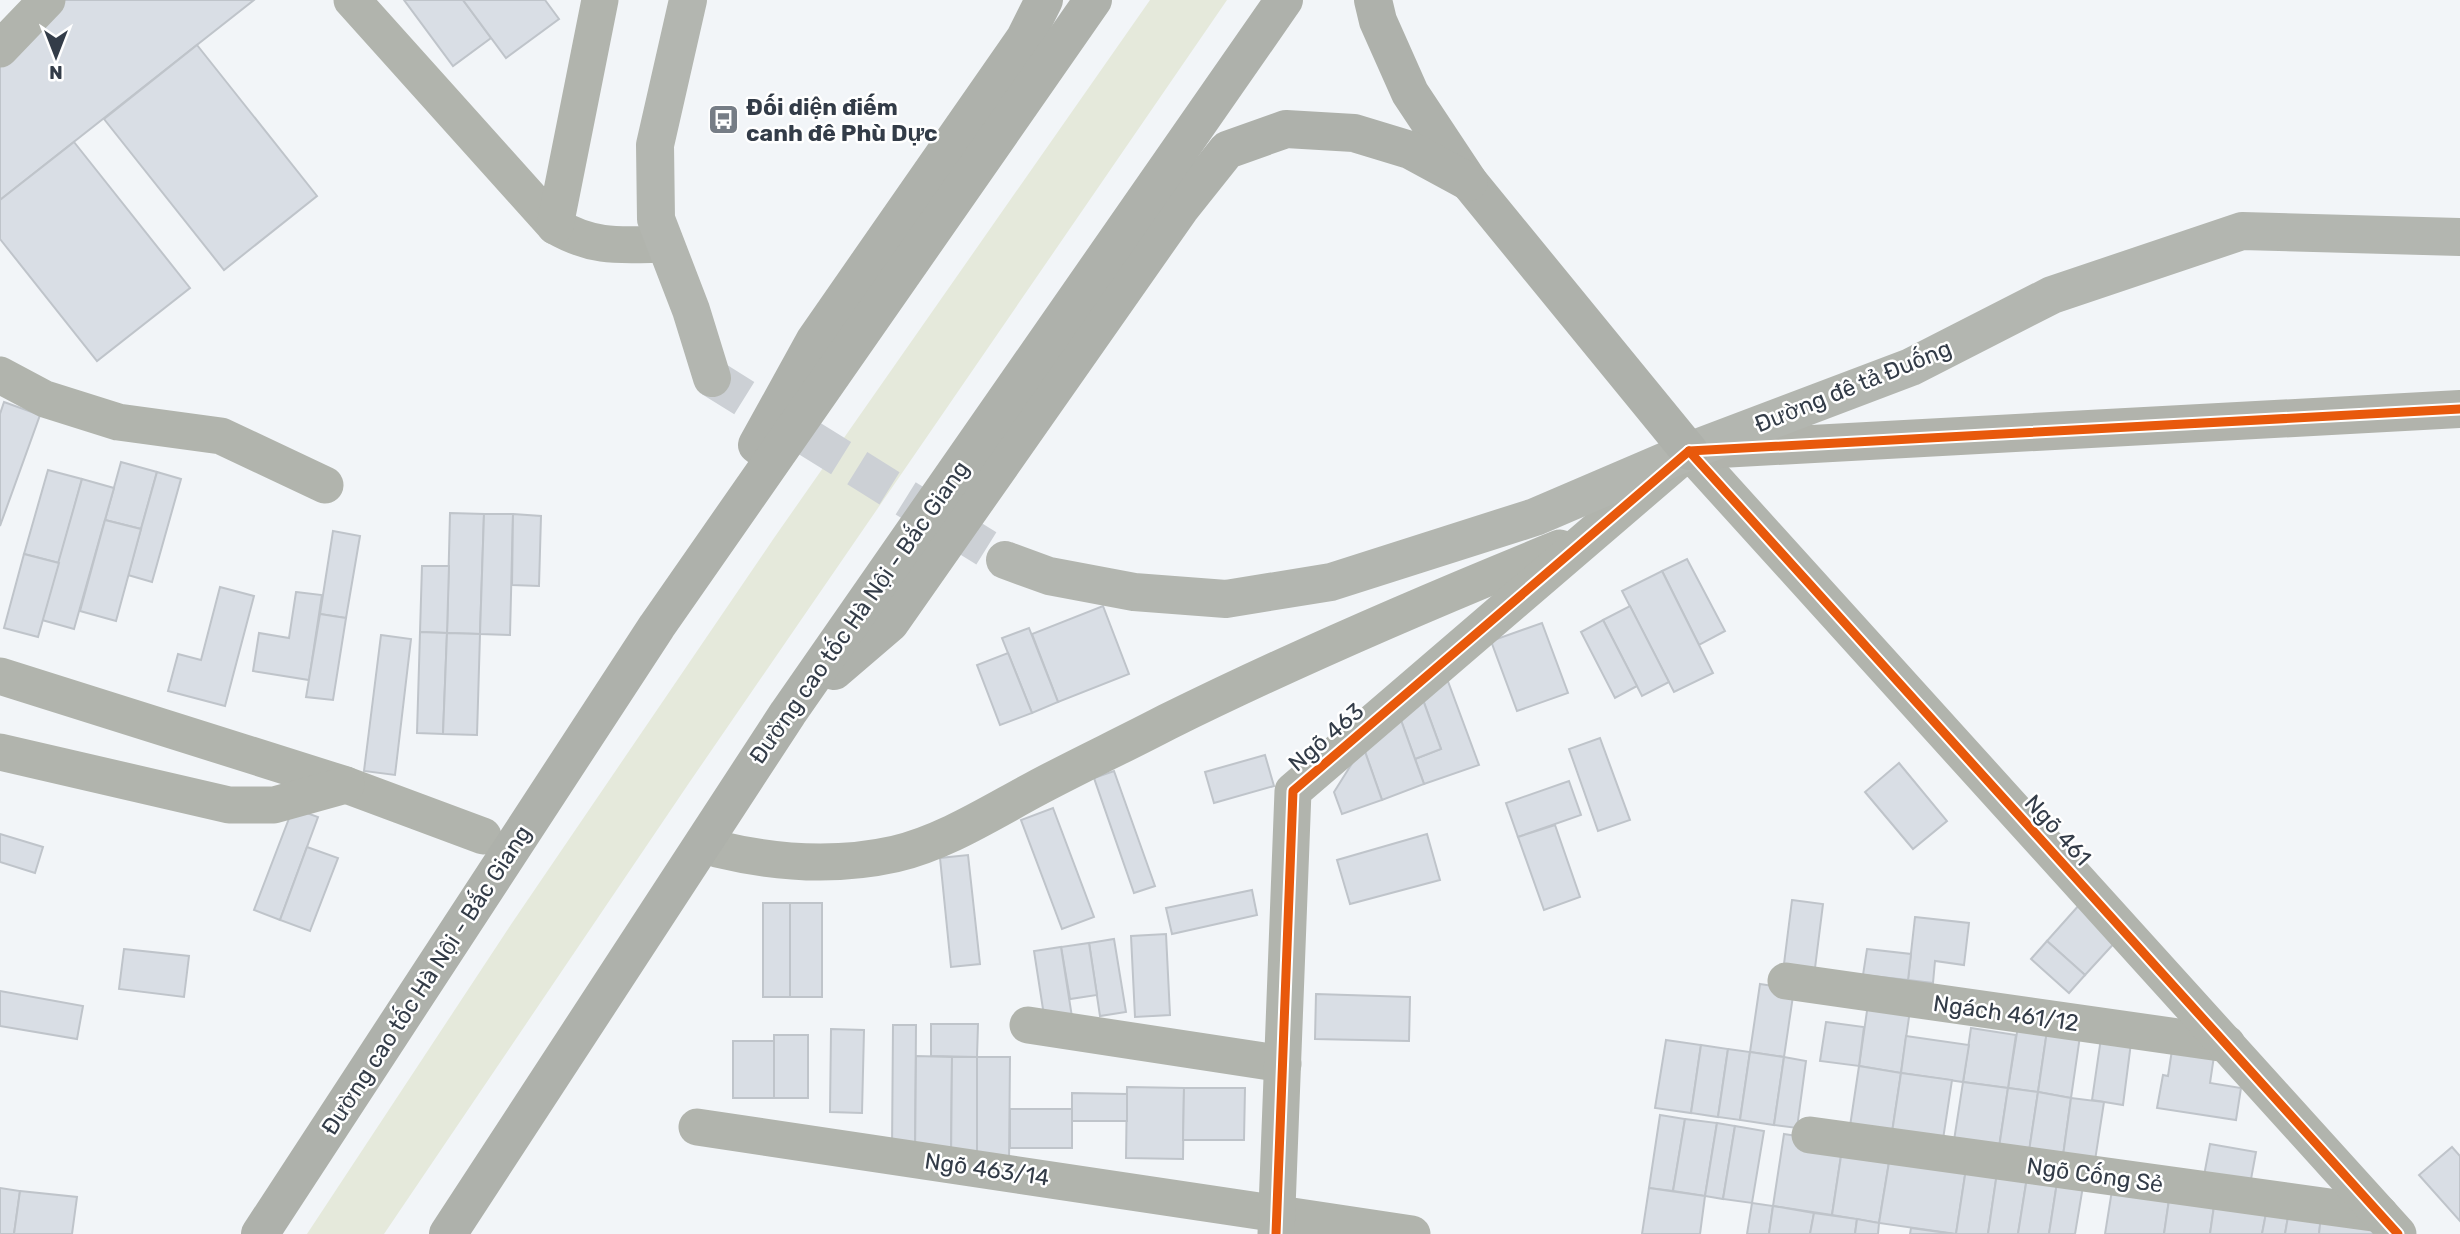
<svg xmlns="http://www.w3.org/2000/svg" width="2460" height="1234" viewBox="0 0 2460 1234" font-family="Rubik,sans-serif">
<rect width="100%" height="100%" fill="#f2f5f8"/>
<polygon fill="#e5e9db" points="1150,0 1227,0 689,783 384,1234 307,1234 512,923 774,538"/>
<g fill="#d9dee5" stroke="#bfc4ca" stroke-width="2">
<polygon points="52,0 254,0 0,200 0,54"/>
<polygon points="404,0 463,0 491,38 453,66"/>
<polygon points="463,0 545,0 559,19 506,58"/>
<polygon points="197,45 317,196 224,270 104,119"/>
<polygon points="74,142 190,288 97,361 0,239 0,200"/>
<polygon points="4,402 40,415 0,526 0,414"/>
<polygon points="121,462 157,472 141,529 105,520"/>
<polygon points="48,470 82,479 59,563 24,554"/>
<polygon points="157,472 181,479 152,582 128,575"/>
<polygon points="82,479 114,488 74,629 42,620"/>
<polygon points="450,513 484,514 480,634 447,633"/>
<polygon points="484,514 513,514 510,635 480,634"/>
<polygon points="513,514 541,516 539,586 512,585"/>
<polygon points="105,520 141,529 116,621 80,611"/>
<polygon points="333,531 360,536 346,618 320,614"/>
<polygon points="24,554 59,563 38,637 4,628"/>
<polygon points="1687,559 1725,631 1699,645 1662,571"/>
<polygon points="422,566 449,566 447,633 420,632"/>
<polygon points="1662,571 1713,673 1674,692 1622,591"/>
<polygon points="220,587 254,596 225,706 168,691 178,654 201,660"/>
<polygon points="296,592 322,595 309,680 253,671 259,633 289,638"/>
<polygon points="1103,606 1129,674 1058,702 1032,634"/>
<polygon points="1630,606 1669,682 1642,696 1603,620"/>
<polygon points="320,614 346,618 333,700 306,697"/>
<polygon points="1603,620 1637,686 1615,698 1581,632"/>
<polygon points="1542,623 1568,693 1517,711 1491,641"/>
<polygon points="1029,628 1058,702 1032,713 1002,638"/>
<polygon points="420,632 447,633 443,734 417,733"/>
<polygon points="447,633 480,634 477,735 443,734"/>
<polygon points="381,635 411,639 395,775 364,771"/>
<polygon points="1008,653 1032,713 1000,725 977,665"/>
<polygon points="1446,676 1479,765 1424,784 1415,759 1441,749 1418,686"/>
<polygon points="1420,692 1441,749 1415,759 1398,712"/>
<polygon points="1398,712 1424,784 1382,800 1363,746"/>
<polygon points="1600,738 1630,820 1598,831 1569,749"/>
<polygon points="1363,746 1382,800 1342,814 1334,792"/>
<polygon points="1265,755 1274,786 1214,803 1205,772"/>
<polygon points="1899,763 1947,821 1913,849 1865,792"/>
<polygon points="1114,771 1155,886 1134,893 1094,778"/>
<polygon points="1569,781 1581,815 1518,837 1506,803"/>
<polygon points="293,808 318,817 280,920 254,910"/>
<polygon points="1053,808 1094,917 1062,929 1021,820"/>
<polygon points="1555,825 1580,897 1544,910 1518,837"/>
<polygon points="0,834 43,847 35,873 0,862"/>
<polygon points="1427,834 1440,880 1350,904 1337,860"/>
<polygon points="307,847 338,858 310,931 280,920"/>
<polygon points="968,855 980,964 951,967 940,858"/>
<polygon points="1252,890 1257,915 1172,934 1166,908"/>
<polygon points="1792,900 1823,904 1814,976 1783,972"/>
<rect x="763" y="903" width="27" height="94"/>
<rect x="790" y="903" width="32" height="94"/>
<polygon points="2080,904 2118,939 2085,975 2047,941"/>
<polygon points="1915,917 1969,923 1964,965 1935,961 1933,983 1908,980"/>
<polygon points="1166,934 1170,1015 1135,1017 1131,936"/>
<polygon points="1114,939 1126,1012 1100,1016 1089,943"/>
<polygon points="2047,941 2085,975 2069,993 2031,959"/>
<polygon points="1089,943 1097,995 1070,999 1061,947"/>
<polygon points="1061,947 1072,1017 1045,1022 1034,951"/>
<polygon points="124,949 189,956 184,997 119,989"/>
<polygon points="1867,949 1911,954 1908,980 1863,975"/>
<polygon points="1760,984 1794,989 1784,1057 1750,1052"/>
<polygon points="0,991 83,1006 77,1039 0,1026"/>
<polygon points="1316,994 1410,997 1409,1041 1315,1039"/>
<polygon points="1868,1004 1910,1010 1901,1073 1859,1066"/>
<polygon points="2019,1020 2048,1024 2038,1092 2008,1088"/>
<polygon points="1826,1022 1864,1027 1859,1066 1820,1061"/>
<polygon points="931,1024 978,1024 977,1057 931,1056"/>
<polygon points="2048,1024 2081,1029 2071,1098 2038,1092"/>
<polygon points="893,1025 916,1025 915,1152 892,1152"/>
<polygon points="1971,1028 2016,1035 2008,1088 1963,1082"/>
<polygon points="831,1029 864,1030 862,1113 830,1112"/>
<polygon points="2102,1031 2132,1035 2123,1105 2092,1100"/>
<rect x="774" y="1035" width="34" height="63"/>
<polygon points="1906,1036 1969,1045 1963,1082 1901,1073"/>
<polygon points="1666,1040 1701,1045 1691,1113 1655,1108"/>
<rect x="733" y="1041" width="41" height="57"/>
<polygon points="1701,1045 1728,1049 1718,1117 1691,1113"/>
<polygon points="1728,1049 1750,1052 1740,1120 1718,1117"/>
<polygon points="2172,1050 2214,1056 2210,1083 2241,1088 2236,1120 2157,1108 2163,1075 2168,1076"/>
<polygon points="1750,1052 1784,1057 1774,1125 1740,1120"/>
<polygon points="916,1056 952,1057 951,1158 915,1158"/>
<polygon points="952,1057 977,1057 977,1164 951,1164"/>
<polygon points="977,1057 1010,1057 1009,1164 977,1164"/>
<polygon points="1784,1057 1806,1061 1797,1128 1774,1125"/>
<polygon points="1859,1066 1901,1073 1891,1139 1849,1133"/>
<polygon points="1901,1073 1952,1080 1942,1146 1891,1139"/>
<polygon points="1963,1082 2008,1088 1998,1154 1953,1147"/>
<polygon points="1127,1087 1184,1088 1183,1159 1126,1158"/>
<polygon points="1184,1088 1245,1088 1244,1140 1183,1140"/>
<polygon points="2008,1088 2038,1092 2028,1158 1998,1154"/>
<polygon points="2038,1092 2071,1098 2062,1163 2028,1158"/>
<polygon points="1072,1093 1127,1094 1127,1121 1072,1121"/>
<polygon points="2071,1098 2104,1102 2094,1167 2062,1163"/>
<rect x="1010" y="1109" width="62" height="39"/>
<polygon points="1660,1115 1685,1119 1673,1191 1649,1188"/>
<polygon points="1685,1119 1717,1123 1705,1196 1673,1191"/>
<polygon points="1717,1123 1735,1126 1723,1199 1705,1196"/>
<polygon points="1735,1126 1764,1131 1752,1203 1723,1199"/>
<polygon points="1784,1134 1843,1143 1832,1215 1773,1206"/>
<polygon points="1843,1143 1891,1150 1879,1223 1832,1215"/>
<polygon points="2210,1144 2256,1152 2249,1190 2203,1181"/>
<polygon points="2452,1147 2460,1156 2460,1221 2419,1175"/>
<polygon points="1891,1150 1967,1162 1956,1234 1879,1223"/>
<polygon points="1967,1162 1998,1166 1988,1234 1956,1234"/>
<polygon points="1998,1166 2028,1171 2018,1234 1988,1234"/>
<polygon points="2028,1171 2058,1176 2049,1234 2018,1234"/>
<polygon points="2058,1176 2084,1180 2075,1234 2049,1234"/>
<polygon points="2113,1184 2170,1193 2164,1234 2105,1234"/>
<polygon points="0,1188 20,1191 14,1234 0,1234"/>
<polygon points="1649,1188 1705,1196 1700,1234 1642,1234"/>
<polygon points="20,1191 77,1197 72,1234 14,1234"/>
<polygon points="2170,1193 2215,1199 2210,1234 2164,1234"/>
<polygon points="2215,1199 2267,1208 2262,1234 2210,1234"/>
<polygon points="1752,1203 1773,1206 1769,1234 1747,1234"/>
<polygon points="1773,1206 1814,1213 1810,1234 1769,1234"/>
<polygon points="2267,1208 2289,1211 2285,1234 2262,1234"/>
<polygon points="2289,1211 2321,1216 2319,1234 2285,1234"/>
<polygon points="1814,1213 1857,1219 1855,1234 1810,1234"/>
<polygon points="2321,1216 2374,1224 2373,1234 2319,1234"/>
<polygon points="1857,1219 1879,1223 1878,1234 1855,1234"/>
<polygon points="1911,1228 1954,1234 1910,1234"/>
</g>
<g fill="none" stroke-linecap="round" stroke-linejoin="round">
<polyline stroke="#ccd0d5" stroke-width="38" stroke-dasharray="38 19" stroke-linecap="butt" points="712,378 1005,560"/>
<g stroke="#b1b4ad" stroke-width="37">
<path d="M352,0l203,226c40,23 66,19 110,18"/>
<polyline points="0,49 47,0"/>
<polyline points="555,226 600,0"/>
<polyline points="0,375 45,399 118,422 221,436 325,485"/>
<polyline points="0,676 346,785 483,836"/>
<polyline points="0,752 229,805 274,805 346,785"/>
<path d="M717,849c58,14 120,18 178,5 50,-12 95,-41 140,-65 43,-23 88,-44 132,-67 129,-64 260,-120 393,-174"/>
<polyline points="1786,981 2227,1044"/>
<polyline points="1028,1025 1283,1064"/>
<polyline points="697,1127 1412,1234"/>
<polyline points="1810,1135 2380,1214"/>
<polyline points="1276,1234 1293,791 1689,451 2398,1234"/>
</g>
<polyline stroke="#b1b3ac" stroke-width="38" points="1702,450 2460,409"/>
<g stroke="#b3b6b0" stroke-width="38">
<polyline points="688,0 655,145 656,219 691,310 712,378"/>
<polyline points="1005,560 1049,576 1134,592 1226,599 1331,582 1535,517 1689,451 1911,367 2052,295 2242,231 2460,237"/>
</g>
<g stroke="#aeb1ab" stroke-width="38">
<polyline points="1373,0 1378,21 1410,93 1469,182 1689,451"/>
<polyline points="757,445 815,340 1025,38 1044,0"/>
<polyline points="834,671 890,623 1180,209 1227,150 1286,129 1354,133 1410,150 1469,182"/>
<polyline points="260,1234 657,626 1093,0"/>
<polyline points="448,1234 788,713 1284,0"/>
</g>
<defs>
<g id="cycleway">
<polyline points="1689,451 2398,1234"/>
<polyline points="1689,451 2460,409"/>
<polyline points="1276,1234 1293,791 1689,451"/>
</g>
</defs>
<use href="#cycleway" stroke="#fff" stroke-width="13"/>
<use href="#cycleway" stroke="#e8590c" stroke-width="9"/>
</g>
<defs>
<symbol id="bus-square" viewBox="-11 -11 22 22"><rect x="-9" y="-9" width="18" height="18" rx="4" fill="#767d86" stroke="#fff"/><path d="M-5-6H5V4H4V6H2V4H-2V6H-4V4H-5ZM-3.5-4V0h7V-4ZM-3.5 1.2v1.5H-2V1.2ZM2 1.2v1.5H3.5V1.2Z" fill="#fff"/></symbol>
</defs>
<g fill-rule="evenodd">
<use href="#bus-square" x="706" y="102" width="35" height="35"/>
</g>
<g text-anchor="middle" stroke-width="5" stroke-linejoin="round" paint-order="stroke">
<g font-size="23" font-weight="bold" fill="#333c48" stroke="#fff" text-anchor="start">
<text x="746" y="115">Đối diện điếm<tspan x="746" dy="26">canh đê Phù Dực</tspan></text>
</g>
<g font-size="23" fill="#333c48" stroke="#fff">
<text transform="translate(1853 386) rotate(-22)" y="8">Đường đê tả Đuống</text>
<text transform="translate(859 612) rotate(-55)" y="8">Đường cao tốc Hà Nội - Bắc Giang</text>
<text transform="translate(1326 737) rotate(-41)" y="8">Ngõ 463</text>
<text transform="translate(2058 830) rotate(48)" y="8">Ngõ 461</text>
<text transform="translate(426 980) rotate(-57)" y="8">Đường cao tốc Hà Nội - Bắc Giang</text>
<text transform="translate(2006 1013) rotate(8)" y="8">Ngách 461/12</text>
<text transform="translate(987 1169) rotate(8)" y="8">Ngõ 463/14</text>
<text transform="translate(2095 1175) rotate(8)" y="8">Ngõ Cống Sẻ</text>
</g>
</g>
<g transform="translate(56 56) rotate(180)" stroke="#ffffff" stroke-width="5" paint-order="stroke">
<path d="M0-5L12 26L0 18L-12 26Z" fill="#333c48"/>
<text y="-10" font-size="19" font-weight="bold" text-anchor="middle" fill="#333c48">N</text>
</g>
</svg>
